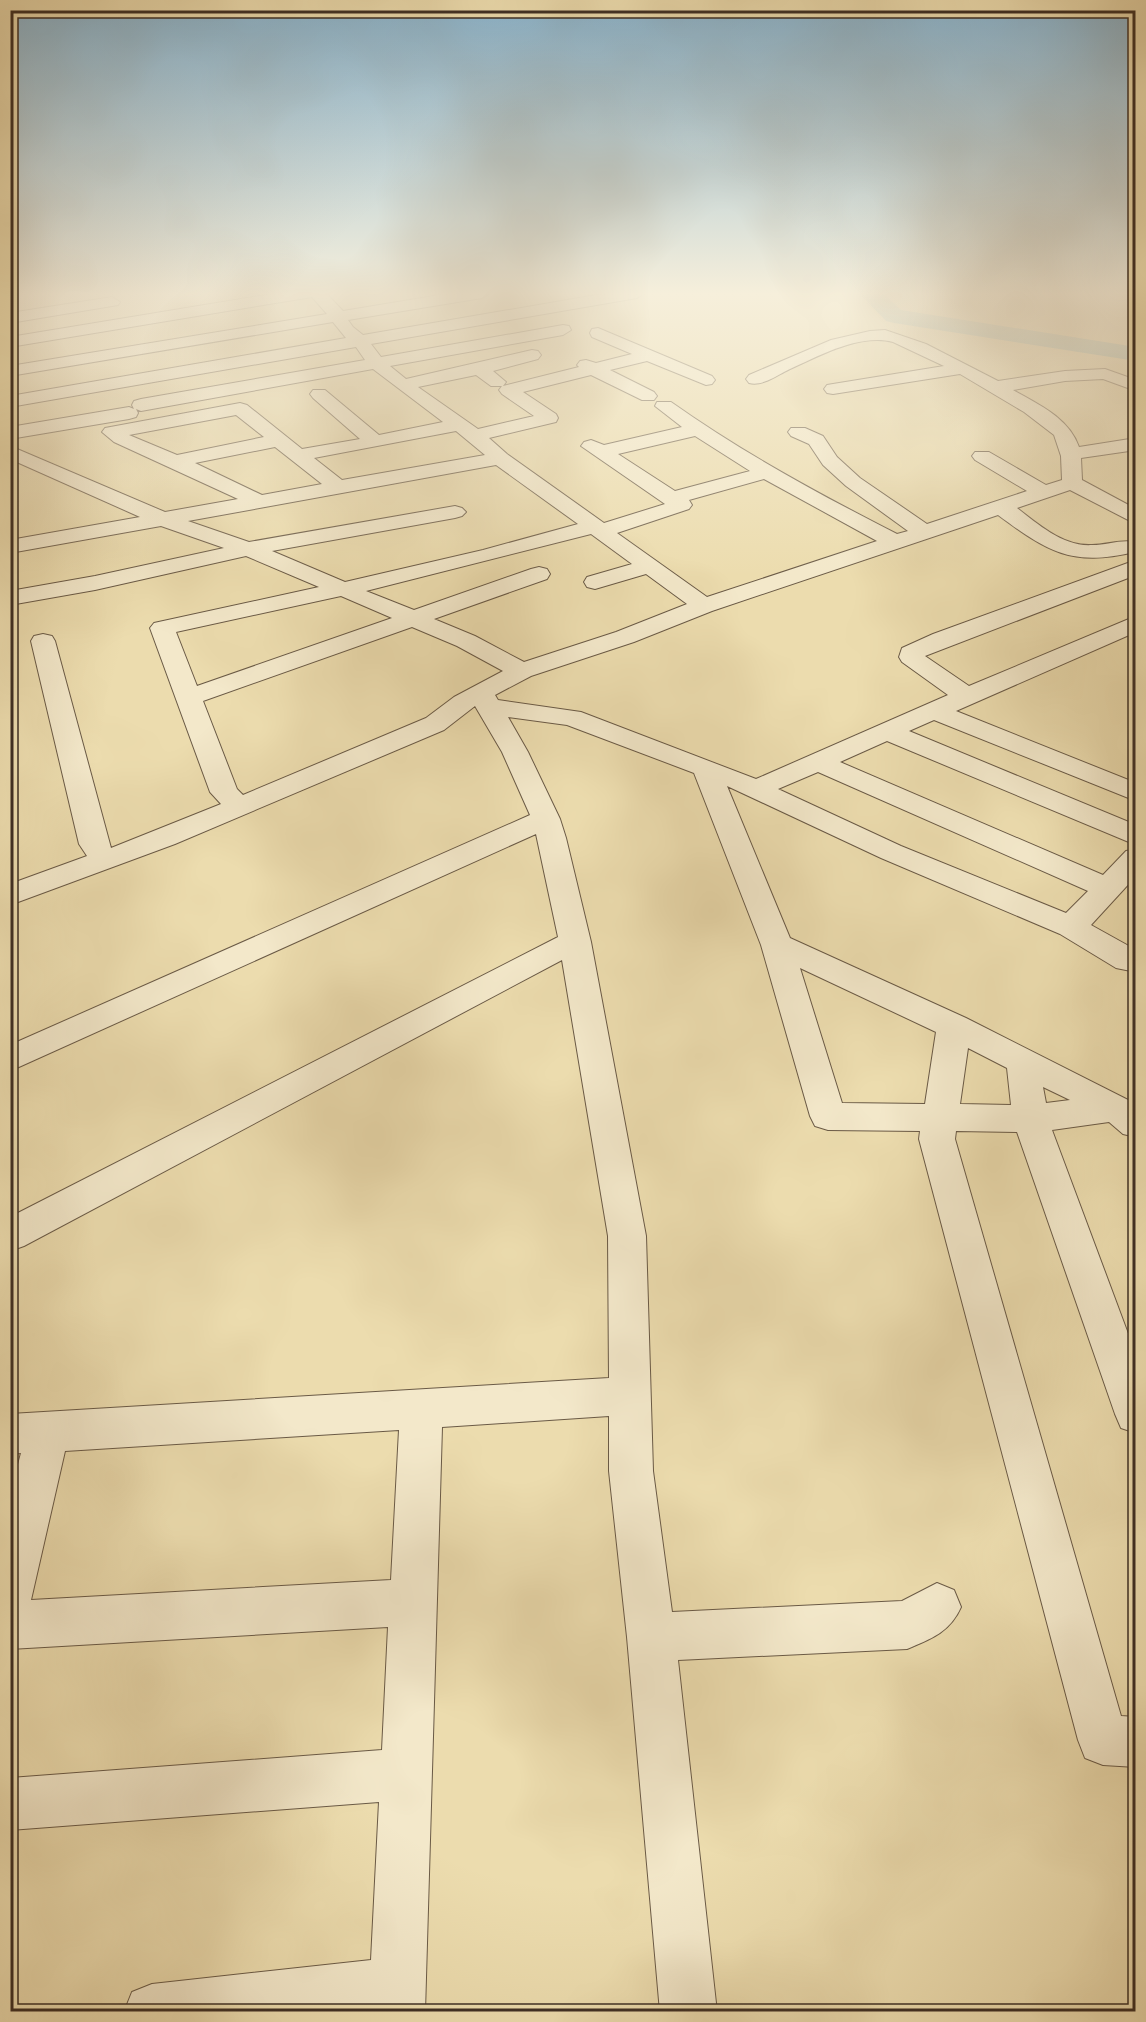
<svg xmlns="http://www.w3.org/2000/svg" width="1146" height="2022" viewBox="0 0 1146 2022" font-family="Alegreya,serif">
<rect width="100%" height="100%" fill="#ecdcae"/>
<filter id="stains"><feTurbulence type="fractalNoise" baseFrequency=".00333" numOctaves="4"/><feColorMatrix values="0 0 0 0 .2 0 0 0 0 .09 0 0 0 0 .02 0 0 0 .5 -.17"/></filter>
<radialGradient id="worn" r=".72"><stop offset=".6" stop-color="#630" stop-opacity="0"/><stop offset="1" stop-color="#630" stop-opacity=".3"/></radialGradient>
<g fill="none" stroke-linecap="round" stroke-linejoin="round">
<polygon fill="#9abab2" fill-rule="evenodd" points="859,293 883,293 901,310 1136,347 1136,361 894,323 886,321"/>
<defs>
<g id="minor">
<path d="M278,293h48l17,18 109,-18h38l-8,5 -134,22 5,7 10,8 245,-42h37l-8,5 -266,46 10,13 182,-32 6,1 2,4 -8,5 -173,31 16,13 126,-29 6,1 3,4 -3,4 -45,12 13,11 -3,4 76,-19 -2,-2 3,-4 6,-1 10,3 36,-9 -40,-17 -2,-4 2,-4 6,-1 114,48 3,4 -3,4 -6,1 -59,-24 -37,9 44,22 3,4 -3,4h-12l-51,-25 -68,17 33,22 2,4 -2,4 -67,16 18,16 97,69 61,-19 -84,-58 3,-4 7,-2 13,5 78,-18 -27,-21 2,-4h14c72,51 148,92 226,132l11,-3 -62,-45 -23,-21 -14,-21 -18,-8 -3,-4 3,-4h14l18,8 14,21 23,21 67,46 100,-33 -52,-31 -3,-4 3,-4h14l57,33 16,-5 -1,-24 -7,-21 -30,-23 -64,-38 -127,20 -6,-1 -3,-4 3,-4 6,-1 111,-18 -51,-24c-35,-9 -78,16 -109,30 -11,6 -23,14 -35,11l-3,-4 3,-4 82,-35 39,-9 15,-1 41,14 72,37 67,-10 40,-2 31,11v11l-33,-12 -38,2 -52,9c25,14 56,28 66,57l57,-9v12l-55,8 1,22 54,29v15l-66,-34 -53,18c22,17 47,39 75,37 15,0 29,-6 43,-3v10c-64,15 -87,0 -137,-37l-286,96 -78,31 -103,34 -36,19 3,5 83,12 175,67 192,-84 -46,-33 -3,-5 3,-9 31,-14 203,-74v15l-211,81 44,30 167,-70v16l-180,79 180,72v18l-202,-81 -25,11 227,94v20l-249,-104 -47,21 263,113 23,-24 10,-2v27l-45,49 45,25v22l-20,-4 -56,-34 -179,-76 -154,-72 63,152 176,80 170,86v33l-13,-3 -14,-12 -57,8 84,225v78l-15,-5 -6,-14 -98,-282 -61,-1 -1,8 166,577 15,1v50l-33,-2 -18,-7 -7,-18 -159,-601 1,-8 -92,-1 -13,-4 -5,-10 -49,-171 -67,-172 -127,-48 -59,-8 20,35 32,67 6,19 25,104 55,294 7,235 19,141 230,-11 35,-18 17,7 7,17c-11,25 -30,32 -54,42l-229,11 39,352h-57l-33,-375 -18,-166v-55l-167,11 -17,585h-301l8,-20 20,-8 219,-24 8,-158 -369,28v-52l372,-28 6,-123 -378,22v-154l11,-42 -11,1v-40l599,-36 -1,-142 -46,-276 -538,286 -14,5v-34l548,-280 -22,-103 -526,237v-26l520,-230 -28,-63 -27,-46 -31,24 -269,114 -165,61v-21l77,-28 -8,-12 -48,-203 3,-5 9,-2 9,2 3,5 56,207 110,-44 -11,-12 -60,-164 4,-5 165,-36 -73,-31 -151,34 -85,15v-14l85,-15 129,-28 -63,-22 -151,27v-13l130,-23 -130,-58v-13l155,66 73,-13 -124,-57 -12,-10 3,-4 135,-25 7,2 55,44 58,-10 -47,-41 -3,-4 3,-4h12l54,45 64,-13 -70,-53 -232,42 -5,-2 2,4 -2,4 -7,2 -119,20v-12l119,-20 5,2 -2,-4 2,-4 7,-2 224,-39 -9,-13 -346,60v-11l336,-58 -13,-16 -323,54v-10l317,-52 -15,-17 -302,50v-10zM476,375l15,11h11l-3,4 3,4 32,22 -56,13 -60,-42zM236,415l28,22 -87,18 -48,-20zM456,431l29,24 -143,25 -28,-22zM695,436l55,35 -75,20 -57,-37zM275,447l47,37 -60,11 -67,-32zM496,465l82,59 -95,26 -138,32 -73,-31 183,-33 7,-2 4,-4 -4,-4 -7,-2 -206,36 -61,-21zM764,479l113,62 -170,56 -90,-64 72,-24 3,-4 -3,-5zM591,534l41,30 -45,13 -3,5 3,5 8,2 51,-15 41,30 -71,28 -92,30 -49,-26 -41,-17 113,-40 3,-5 -3,-5 -8,-2 -8,2 -117,41 -48,-19zM341,596l51,22 -195,68 -21,-54zM412,627l45,19 46,25 -49,26 -28,21 -183,77 -6,-6 -34,-88zM818,772l270,119 -22,22 -165,-67 -123,-57zM800,968l136,64 -11,72 -83,-1zM968,1048l39,20 4,37 -51,-1zM1043,1087l27,13 -24,3zM399,1430l-8,150 -360,20 34,-149z"/>
<polygon points="112,297 120,302 118,305 10,323 10,313"/>
</g>
</defs>
<use href="#minor" stroke="#6a5a46" stroke-width="2"/>
<use href="#minor" fill="#f3e8ca" fill-rule="evenodd"/>
</g>
<linearGradient id="sky" x2="0" y2="1"><stop stop-color="#89b6d2"/><stop offset="0.51" stop-color="#f6efdb"/><stop offset="1" stop-color="#f6efdb" stop-opacity="0"/></linearGradient>
<rect width="1146" height="576" fill="url(#sky)"/>
<rect width="1146" height="2022" fill="none" stroke="#ecdcae" stroke-width="36"/>
<rect x="12" y="12" width="1122" height="1998" fill="none" stroke="#3e2f24" stroke-width="3"/>
<rect x="18" y="18" width="1110" height="1986" fill="none" stroke="#3e2f24" stroke-width="1.5"/>
<rect width="100%" height="100%" filter="url(#stains)"/>
<rect width="100%" height="100%" fill="url(#worn)"/>
</svg>
